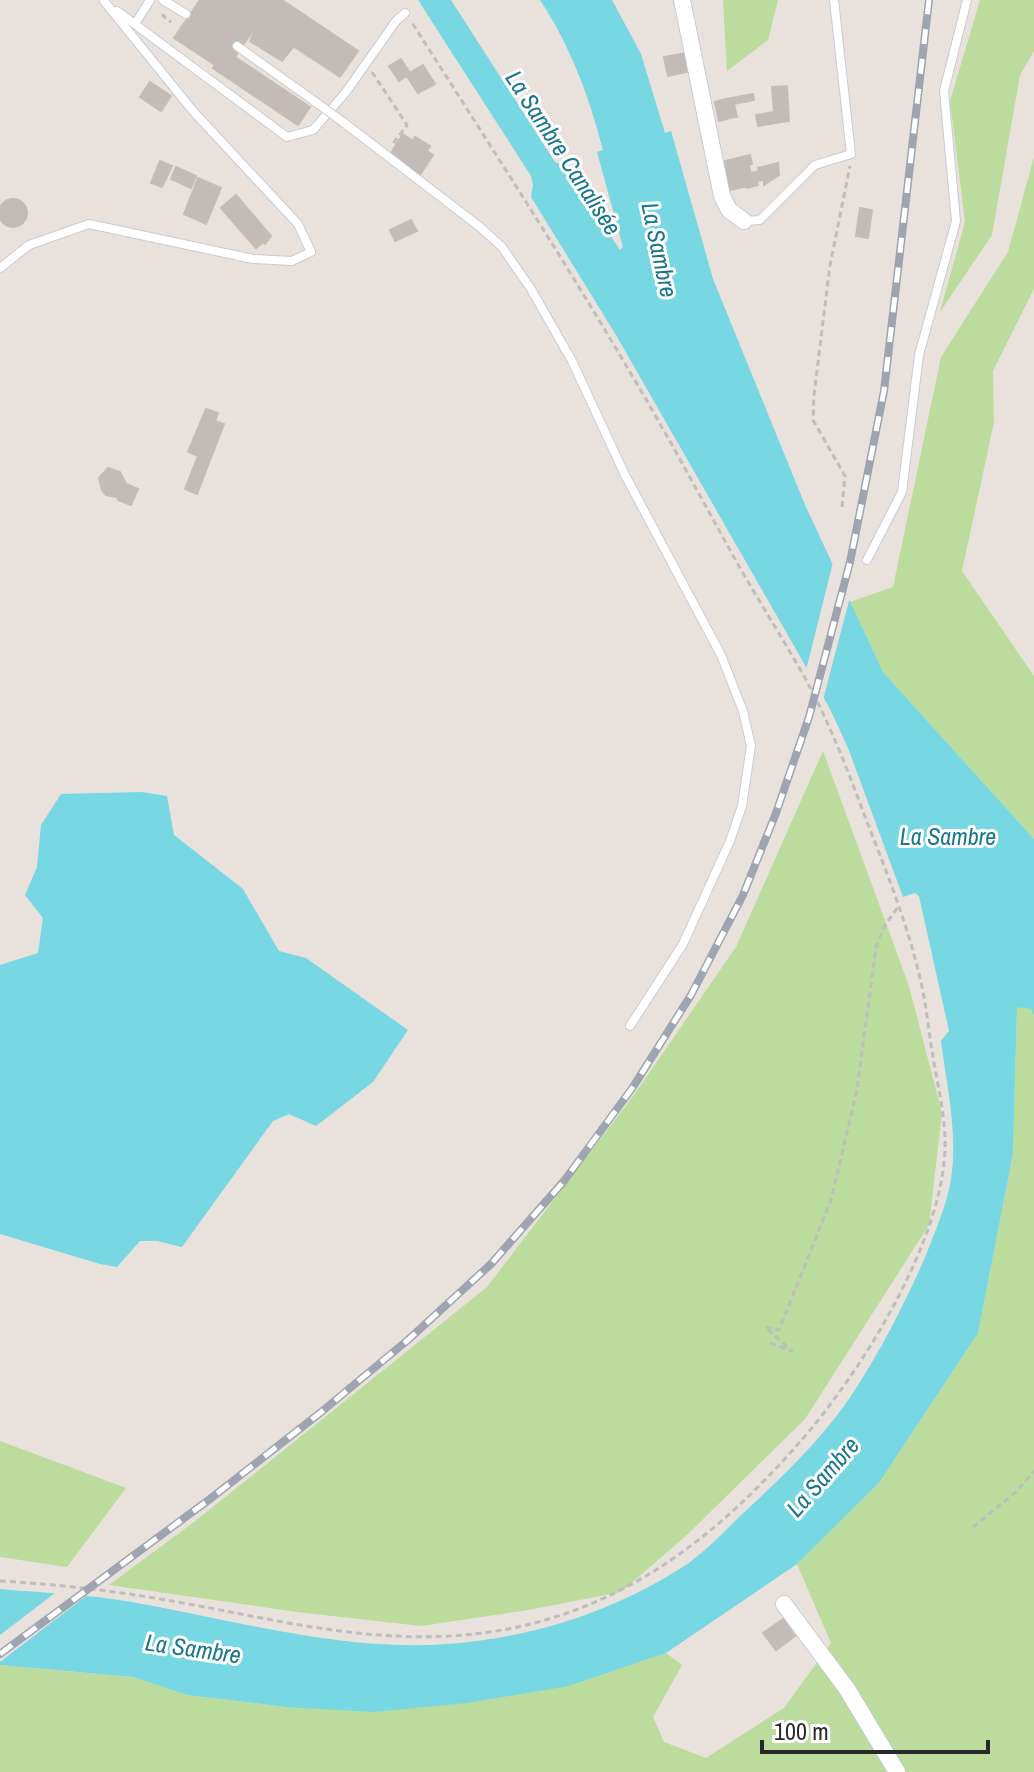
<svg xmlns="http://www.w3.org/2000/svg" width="1034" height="1772" viewBox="0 0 1034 1772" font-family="'Archivo Narrow',sans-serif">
<rect width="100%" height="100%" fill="#e9e1db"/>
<g fill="#bbdc9c">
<polygon points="723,0 778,0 768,40 727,71"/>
<polygon points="980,0 1034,0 1034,51 1020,75 992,235 940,312 965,222 950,101"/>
<polygon points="1034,157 1034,289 993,371 994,422 962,571 1034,676 1034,839 883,672 850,602 893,587 941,357 1008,252"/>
<polygon points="823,751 909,986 942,1113 929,1225 805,1419 688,1534 621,1592 528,1610 421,1626 297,1612 109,1585 194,1522 487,1287 634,1095 736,947"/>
<polygon points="1017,1006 1031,1009 1034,1016 1034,1772 0,1772 0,1665 133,1677 187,1695 286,1707 569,1686 666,1653 682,1665 653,1717 664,1742 706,1758 784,1708 831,1643 797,1564 879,1483 978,1333 1013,1154"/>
<polygon points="0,1441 126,1488 67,1567 0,1557"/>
</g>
<g fill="#77d7e3">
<path d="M418,0h33l104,162 10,4 55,84 3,-3 -26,-95 6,-2c-14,-54 -32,-103 -63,-150h72l29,54 24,79 6,-2 42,148 92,226 78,167 151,167v177l-3,-7 -14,-2 -4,147 -35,179 -99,150 -82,81 -131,89 -97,33 -102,17 -94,9 -87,-5 -99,-12 -54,-18 -133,-12v-76c42,4 84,5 126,12 106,18 212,51 321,43 81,-6 157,-29 226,-71 25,-14 46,-36 66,-56 41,-38 85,-79 116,-127 27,-42 51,-89 71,-135 9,-24 21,-50 25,-76 7,-46 -4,-92 -10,-138l8,-10 -30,-135 -4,-3 -12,4 -55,-149 -19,-41 -213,-372 -85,-138 2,-12 -2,-9z"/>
<polygon points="141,792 167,796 174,835 243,889 279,951 306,958 408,1030 373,1082 316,1126 289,1114 273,1121 182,1247 157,1241 140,1241 117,1267 100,1264 0,1234 0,965 38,953 43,918 25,895 37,867 41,825 61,794"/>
</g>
<g fill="#e9e1db">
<polygon points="834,558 851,593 822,704 805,674"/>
<polygon points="59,1590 90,1593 0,1662 0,1635"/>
</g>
<g fill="#c2bbb8" stroke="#c4bdb5" stroke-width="2">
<polygon points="200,0 282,0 358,51 340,77 258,23 235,57 310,107 298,125 217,71 213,68 215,65 174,38"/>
<polygon points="258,23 294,46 282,61 250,41"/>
<polygon points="687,53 690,71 668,76 664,57"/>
<polygon points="401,59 410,73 399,81 389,66"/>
<polygon points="423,65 435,84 418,93 406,75"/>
<polygon points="150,82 171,96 161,111 140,97"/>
<polygon points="787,86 789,121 758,126 756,115 774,112 772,87"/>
<polygon points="753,94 754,100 734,104 737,117 730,118 726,99"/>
<polygon points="726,99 730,118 719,121 715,102"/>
<polygon points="403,134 413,141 415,137 430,146 427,151 433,155 419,176 389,156"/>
<polygon points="750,155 752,164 723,170 721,162"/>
<polygon points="160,161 172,166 162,187 151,183"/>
<polygon points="778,163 779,175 764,185 764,180 757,181 758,185 746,188 753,185 751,173 759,171 758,168"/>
<polygon points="749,165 753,185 730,190 725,169"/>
<polygon points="176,167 196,176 191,188 171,179"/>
<polygon points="198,178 221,188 206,224 184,214"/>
<polygon points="236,195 271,236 265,244 263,242 256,248 221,208"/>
<circle cx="13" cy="213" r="14"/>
<polygon points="860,208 872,210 868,238 856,236"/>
<polygon points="411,220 417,231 395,241 390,230"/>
<polygon points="206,409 218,413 215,421 224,424 197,494 185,489 198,456 188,452"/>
<polygon points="108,468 120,472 126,484 138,489 131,505 118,500 117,497 106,495 102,490 99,478"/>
<polygon points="783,1619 795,1636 776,1650 763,1633"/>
</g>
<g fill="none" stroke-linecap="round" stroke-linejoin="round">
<defs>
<g id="lane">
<polyline points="163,0 186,14"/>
<polyline points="117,11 287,137 313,130 346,92 396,21 405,13"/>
<polyline points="135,24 150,0"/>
<polyline points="237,46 310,98"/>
<polyline points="343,122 480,227 502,247 531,289 572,361 625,475 721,655 743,711 751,746 742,806 730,841 683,944 630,1026"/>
<polyline points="744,221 760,220 815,165 851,154 834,0"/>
<polyline points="0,268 29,245 89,224 253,259 292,261 311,252 298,224 193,111 104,1"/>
<polyline points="867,560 902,492 919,355 956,221 944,91 967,0"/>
</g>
<g id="street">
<polyline points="682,0 722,196 729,210 744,221"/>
<polyline points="784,1604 847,1689 897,1772"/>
</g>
</defs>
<use href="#lane" stroke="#c7ccd5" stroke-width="10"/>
<use href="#street" stroke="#c7ccd5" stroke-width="18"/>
<g stroke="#bebebe" stroke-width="3" stroke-dasharray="6 4" stroke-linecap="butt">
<polyline points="164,14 163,16 171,22"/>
<polyline points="372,72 407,125 392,145"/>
<polyline points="842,507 845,476 813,420 814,395 830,265 850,166"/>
<polyline points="770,1343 792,1351 765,1327 779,1330 831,1200 857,1090 876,947 885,925 898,907"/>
<polyline points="973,1527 1016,1492 1034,1471"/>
<path d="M0,1581c57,3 115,10 172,20 108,19 207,47 318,31 129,-19 225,-93 309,-189 61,-69 143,-200 146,-294 1,-32 -8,-66 -13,-98 -4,-24 -6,-49 -12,-73 -13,-56 -35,-110 -56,-164 -17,-46 -35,-92 -59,-136 -24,-43 -51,-84 -75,-128 -34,-61 -67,-123 -103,-183 -69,-117 -143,-231 -216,-346"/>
</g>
<use href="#lane" stroke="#fff" stroke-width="8"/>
<use href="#street" stroke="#fff" stroke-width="16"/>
<defs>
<polyline id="rail" points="0,1654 210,1499 320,1413 409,1339 491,1264 564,1181 633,1087 691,995 743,895 776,813 809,717 850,562 884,391 929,0"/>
</defs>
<use href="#rail" stroke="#9fa4b1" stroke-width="8"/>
<use href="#rail" stroke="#fff" stroke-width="5" stroke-dasharray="15" stroke-linecap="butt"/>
<defs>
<polyline id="lane-bridge" points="310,98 343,122"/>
</defs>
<use href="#lane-bridge" stroke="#c7ccd5" stroke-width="10" stroke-linecap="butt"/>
<use href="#lane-bridge" stroke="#fff" stroke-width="8"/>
</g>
<g text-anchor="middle" stroke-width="6" stroke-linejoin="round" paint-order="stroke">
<g font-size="24" font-style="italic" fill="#19768c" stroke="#fff">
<text transform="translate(563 153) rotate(57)" y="8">La Sambre Canalisée</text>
<text transform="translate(659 250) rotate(78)" y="8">La Sambre</text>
<text x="948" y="845">La Sambre</text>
<text transform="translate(823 1477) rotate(-49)" y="8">La Sambre</text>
<text transform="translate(193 1649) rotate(8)" y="8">La Sambre</text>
</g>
</g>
<path d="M762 1740v12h226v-12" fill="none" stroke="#282828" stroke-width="4"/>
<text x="774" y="1740" font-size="24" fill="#282828" stroke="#ffffff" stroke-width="6" paint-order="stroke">100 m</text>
</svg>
